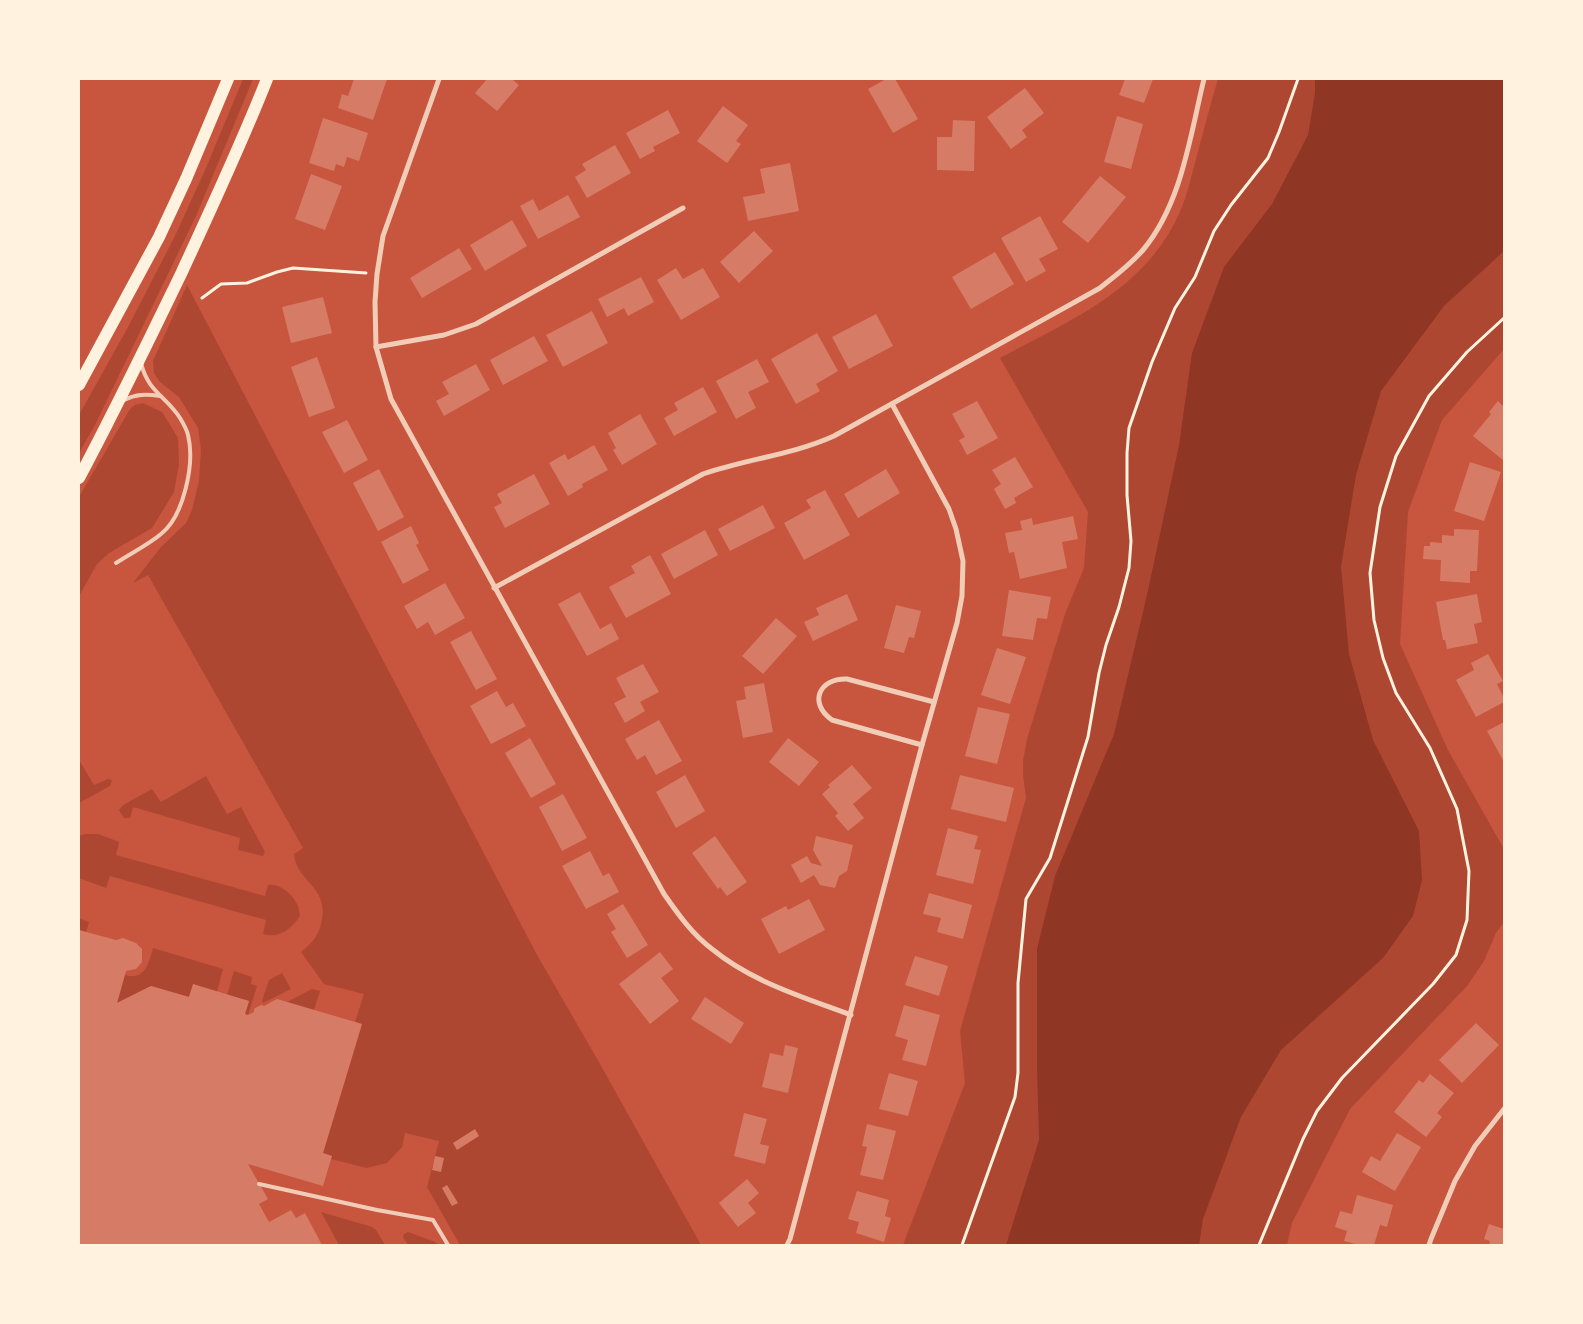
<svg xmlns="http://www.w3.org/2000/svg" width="1583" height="1324" viewBox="0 0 1583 1324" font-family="'PT Sans',sans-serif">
<rect width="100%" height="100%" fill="#c8553d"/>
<g fill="#ae4732">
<polygon points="243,79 253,79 196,216 95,425 79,453 79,415 127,329 175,236 206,168"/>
<path d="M1218,79h286v270l-62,71 -34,92 -8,132 48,106 56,99v73l-8,11 -12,28 -17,25 -117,123 -58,114 -5,22h-384l62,-162 -5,-52 66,-233 -3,-23v-14l4,-22 38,-125 19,-46 4,-56 -88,-154c70,-38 144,-67 179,-144 8,-17 12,-37 17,-55 7,-27 14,-53 22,-80z"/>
<path d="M187,285l349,668 64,111 101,181h-241l-33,-58 12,-46 -34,-8 -3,14 -15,16 -20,5 -36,-9 1,-3 -9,-3 39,-129 -7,-2 9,-28 -40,-10 -23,-32c10,-8 17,-15 20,-28 10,-37 -25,-42 -27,-70l9,-6 -155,-273 -15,8 28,-36 25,-24 6,-13 7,-29 2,-31 -3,-22 -19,-31 -19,-15 -6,-9 -1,-12z"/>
<polygon points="143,403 162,412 178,438 179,464 174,492 152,528 109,553 97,564 79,596 79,497 130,409 135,405"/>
<polygon points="79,760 94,785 108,779 112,780 110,786 79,803"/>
<polygon points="206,776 227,814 241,807 265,852 263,856 238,850 240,838 133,807 130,818 124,818 119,810 123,805 152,789 161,802"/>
<path d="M86,834h12l21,8 -3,13 149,41 3,-11c12,-2 24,9 29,19 2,3 2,8 3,12 -9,13 -21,23 -37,18l3,-14 -156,-44 -4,12 -27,-10v-42z"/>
<polygon points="79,918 89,922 86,932 79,930"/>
<path d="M153,948l70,21 -6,23 -24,-7 -4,12 -38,-11 -34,17 8,-28c20,6 24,-12 28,-27z"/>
<polygon points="234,971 252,977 251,984 257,986 248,1015 245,1014 249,1001 227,995"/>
<polygon points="282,973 291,989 263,1003 262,1001 269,980"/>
<polygon points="312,989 320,991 314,1010 287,1002"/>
<polygon points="321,1212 372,1227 376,1230 385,1245 339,1245"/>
<polygon points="408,1232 435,1242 439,1245 408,1245 403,1237 404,1234"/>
</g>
<polygon fill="#8f3625" points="1315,79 1504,79 1504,251 1444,306 1381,391 1356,475 1341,567 1349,654 1373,740 1419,831 1422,880 1413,916 1383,958 1281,1050 1241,1117 1203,1219 1199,1245 1006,1245 1039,1140 1037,1067 1037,949 1055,876 1114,734 1147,595 1179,445 1192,353 1224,267 1272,204 1308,135 1315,93"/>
<g fill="#d67c66">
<polygon points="354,79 387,79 373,120 338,108 342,94 348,96"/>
<polygon points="487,79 514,79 513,80 519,85 497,111 475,93"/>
<polygon points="886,79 895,79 918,119 893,133 868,89"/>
<polygon points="1125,79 1153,79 1144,103 1119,95"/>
<polygon points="1025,88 1044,113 1022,130 1027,137 1011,149 987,117"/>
<polygon points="723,106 748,125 736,141 741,144 727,163 697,141"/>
<polygon points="668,110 680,133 653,147 655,151 640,159 626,133"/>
<polygon points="1117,116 1143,124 1131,169 1104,162"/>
<polygon points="323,118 368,133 359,161 347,157 344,167 336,164 334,171 309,163"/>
<polygon points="953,120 975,121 974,171 937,170 937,137 952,137"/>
<polygon points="615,145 631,173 587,198 575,177 586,170 582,164"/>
<polygon points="790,163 799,211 748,221 743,197 765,193 760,169"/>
<polygon points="311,174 342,186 325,230 295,219"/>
<polygon points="1100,176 1126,197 1088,243 1062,222"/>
<polygon points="568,195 580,217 538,239 520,206 533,199 539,211"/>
<polygon points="1040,216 1058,249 1039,259 1046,271 1026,282 1001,238"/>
<polygon points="512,220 527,246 485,271 470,245"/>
<polygon points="754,231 773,251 739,283 720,262"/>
<polygon points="459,248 472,269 422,298 410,278"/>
<polygon points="995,252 1014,284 971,309 952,277"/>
<polygon points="676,268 683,279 703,268 720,297 681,320 657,280"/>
<polygon points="641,277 654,302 628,316 624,308 607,317 598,299"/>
<polygon points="323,297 332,333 291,343 282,307"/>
<polygon points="592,311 608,343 563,367 546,335"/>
<polygon points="876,314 893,346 849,369 832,337"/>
<polygon points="817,333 838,371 816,384 820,391 796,404 771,359"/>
<polygon points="534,336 548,361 503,385 490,360"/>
<polygon points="317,357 335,408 309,417 291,367"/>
<polygon points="757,359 769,382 748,392 756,408 736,419 716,381"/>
<polygon points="476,364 490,390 444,416 436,401 449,394 442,382"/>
<polygon points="703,387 717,412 674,436 664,418 678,410 674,403"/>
<polygon points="977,401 998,438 967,455 959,440 965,437 952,414"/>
<polygon points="1498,401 1504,407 1504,458 1503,460 1473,436 1491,414 1489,412"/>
<polygon points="640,414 657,444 622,465 613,450 616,448 608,433"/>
<polygon points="347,420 368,460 344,473 322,432"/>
<polygon points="594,445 608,470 582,484 583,487 568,496 549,463 565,454 568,460"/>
<polygon points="1015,457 1033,487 1014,498 1016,503 1005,509 994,489 1001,484 992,470"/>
<polygon points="1470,462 1501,472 1484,521 1454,511"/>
<polygon points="379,469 404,517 378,531 353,483"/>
<polygon points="886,469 900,493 858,518 844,494"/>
<polygon points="534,474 550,504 505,528 494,507 502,503 497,494"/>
<polygon points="825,490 850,535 804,560 784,523 811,508 806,500"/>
<polygon points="763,505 775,528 730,551 718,529"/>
<polygon points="1073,516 1078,539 1062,542 1067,568 1020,579 1014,552 1009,553 1005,533 1022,530 1020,521 1032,518 1033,525"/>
<polygon points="411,526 419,543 416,545 429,570 403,584 381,542"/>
<polygon points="1454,529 1479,530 1477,571 1470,571 1470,583 1440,581 1441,560 1423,559 1424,546 1430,546 1430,542 1442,543 1442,535 1454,536"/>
<polygon points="705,530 718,555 674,579 661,554"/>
<polygon points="650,555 671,594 626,618 609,587 635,573 631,566"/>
<polygon points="445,583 465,618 435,635 428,622 417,629 404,606"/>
<polygon points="1009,590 1051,597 1047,619 1037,618 1033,640 1002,636"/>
<polygon points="580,592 600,629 611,623 619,639 587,656 558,604"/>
<polygon points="847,594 858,620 813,641 804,622 819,615 816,608"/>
<polygon points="1477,594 1482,622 1474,624 1478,643 1447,649 1445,640 1443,640 1436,602"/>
<polygon points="896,605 921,611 914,638 909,637 904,653 884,648"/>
<polygon points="776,618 797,636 763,674 742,656"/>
<polygon points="471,631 497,679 476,690 450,642"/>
<polygon points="997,648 1026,657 1010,704 981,695"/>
<polygon points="1488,654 1503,681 1497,684 1504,698 1504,702 1476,717 1456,680 1474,670 1471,663"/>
<polygon points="643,664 659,692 640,702 645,711 625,723 614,703 626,697 616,678"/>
<polygon points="764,683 773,732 743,738 736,701 746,699 744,687"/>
<polygon points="497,691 506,707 513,703 526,726 491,744 470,706"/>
<polygon points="978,707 1010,714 997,764 965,756"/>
<polygon points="659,720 682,761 656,775 645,755 637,760 625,739"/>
<polygon points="1504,722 1504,762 1487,731"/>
<polygon points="530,738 556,784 531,798 505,753"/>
<polygon points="788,738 819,762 799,786 769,762"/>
<polygon points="852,765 872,788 853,804 864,818 848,831 835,816 838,813 822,794 830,787 828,785"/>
<polygon points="685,775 705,811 676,828 656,792"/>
<polygon points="960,775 1014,788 1006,822 951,809"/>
<polygon points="563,794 587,838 562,851 539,807"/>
<polygon points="948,828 978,836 974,849 981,850 973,884 936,875"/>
<polygon points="715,836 747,882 727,896 720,887 718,889 692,853"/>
<polygon points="816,836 853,845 847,871 839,876 835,888 820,885 814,875 801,883 791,865 807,856 811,863 822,866 813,850"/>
<polygon points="590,851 603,876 609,873 619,892 586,909 562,866"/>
<polygon points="929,893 972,905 963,939 937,932 941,918 923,914"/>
<polygon points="809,899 825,930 779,954 761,919 786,906 788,910"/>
<polygon points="623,904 648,945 627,958 611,932 616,929 607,914"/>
<polygon points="79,930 116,940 123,938 136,943 142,949 142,962 136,969 126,971 117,1003 151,986 189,997 193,984 249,1001 245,1014 248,1015 254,1012 254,1009 257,1007 261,1005 264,1006 277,999 362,1024 323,1153 332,1156 323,1186 248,1164 268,1199 259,1204 269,1222 291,1210 296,1218 305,1213 322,1245 79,1245"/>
<polygon points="660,952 673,969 661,978 679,1001 650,1024 619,984"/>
<polygon points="915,956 948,966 939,996 905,985"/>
<polygon points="705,997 744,1023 731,1044 691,1019"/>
<polygon points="904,1005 940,1015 926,1066 902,1060 908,1040 895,1036"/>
<polygon points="1476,1023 1499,1045 1462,1083 1439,1060"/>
<polygon points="785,1045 798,1048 788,1093 762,1087 770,1053 783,1056"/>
<polygon points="889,1073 918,1081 908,1116 879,1109"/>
<polygon points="1430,1074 1454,1093 1437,1113 1442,1117 1426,1137 1394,1112 1419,1080 1423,1083"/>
<polygon points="744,1113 767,1119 760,1144 769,1146 765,1164 734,1156"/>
<polygon points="867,1124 896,1131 883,1180 860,1175 867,1147 862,1146"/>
<polygon points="475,1129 479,1136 457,1150 453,1143"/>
<polygon points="1397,1133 1421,1147 1395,1191 1362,1172 1371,1156 1380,1161"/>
<polygon points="435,1156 444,1158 441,1172 432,1170"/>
<polygon points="747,1179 759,1193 748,1203 756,1213 738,1227 719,1203"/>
<polygon points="447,1185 458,1203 452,1206 442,1188"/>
<polygon points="857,1191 889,1200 885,1216 891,1218 884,1242 856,1233 859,1222 848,1219"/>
<polygon points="1357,1195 1393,1205 1387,1227 1380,1225 1374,1245 1359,1245 1344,1241 1347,1231 1335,1227 1340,1211 1352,1214"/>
<polygon points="1489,1224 1504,1229 1504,1245 1489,1245 1490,1241 1484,1239"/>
</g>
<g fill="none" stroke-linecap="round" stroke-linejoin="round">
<g stroke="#fff3e0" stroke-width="3">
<polyline points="202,298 221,284 247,283 277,272 293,268 366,273"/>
<polyline points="962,1245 1015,1097 1018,1073 1018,983 1026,899 1050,858 1088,737 1099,673 1106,645 1119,607 1129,568 1131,541 1127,495 1127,453 1129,428 1152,362 1175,308 1195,277 1214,231 1231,205 1268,158 1279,132 1298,79"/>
<polyline points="1259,1245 1303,1139 1317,1111 1342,1078 1433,984 1456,955 1467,920 1469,871 1457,809 1430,748 1396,693 1383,658 1374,620 1370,573 1380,507 1396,456 1429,396 1467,352 1504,318"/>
</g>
<g stroke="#f1ccb7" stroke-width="4">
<path d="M124,400c12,-6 22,-6 36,-4"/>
<path d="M116,563c15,-10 32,-18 45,-29 23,-18 34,-71 27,-99 -1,-5 -5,-12 -8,-17 -14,-22 -32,-26 -39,-55"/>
<polyline points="259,1184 377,1210 433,1220 448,1245"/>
</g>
<g stroke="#f1ccb7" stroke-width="5">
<path d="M439,79l-56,157 -6,38 -2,28 1,45 15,52 273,495c14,20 28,40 48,55 40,33 91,48 139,66"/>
<polyline points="376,347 444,335 476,324 683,208"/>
<path d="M494,588l209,-114c43,-15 89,-19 131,-38l266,-148c15,-12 30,-23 43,-38 39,-47 47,-114 61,-171"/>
<path d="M922,745l-90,-25c-24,-17 -13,-42 15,-41l87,23"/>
<polyline points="787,1245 790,1239 922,745 957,623 962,596 963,561 956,529 949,509 892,404"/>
<polyline points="1429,1245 1431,1239 1455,1181 1475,1146 1504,1109"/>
</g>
<g stroke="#fff3e0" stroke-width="12">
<polyline points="79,385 159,237 186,179 228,79"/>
<path d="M79,478c36,-67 69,-136 102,-204 30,-65 60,-129 86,-195"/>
</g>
</g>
<rect width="1583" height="1324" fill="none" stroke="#fff3e0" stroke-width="160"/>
</svg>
